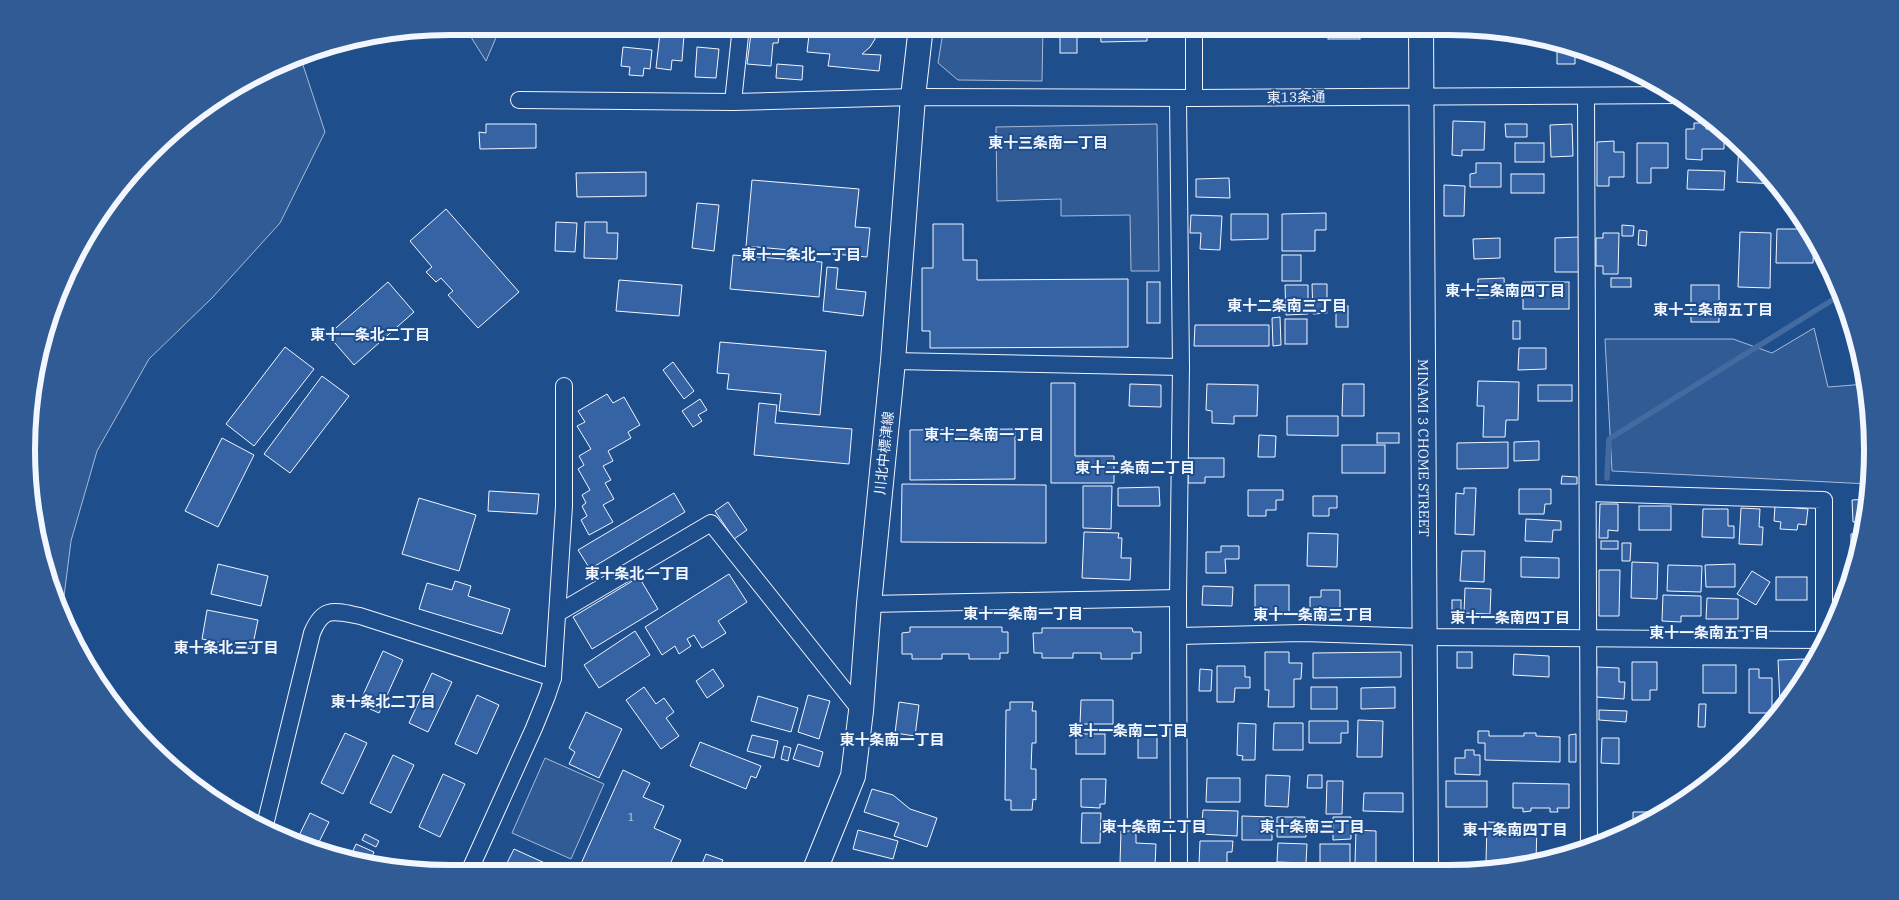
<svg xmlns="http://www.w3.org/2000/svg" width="1899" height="900" viewBox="0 0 1899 900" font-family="'IBM Plex Serif','Noto Sans JP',serif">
<rect width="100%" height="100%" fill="#1f4e8c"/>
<g fill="#305b95" stroke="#a8bbd7">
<polygon points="464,26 501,26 486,61"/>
<polygon points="944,26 1043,27 1042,81 958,80 938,63"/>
<polygon points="300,56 325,132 280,223 212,298 149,359 97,451 71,541 62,612 30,505 34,367 59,288 98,215 192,114"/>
<polygon points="1157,124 1159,271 1131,271 1130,215 1061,216 1061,199 997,201 996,127"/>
<polygon points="1814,328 1828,387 1866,384 1873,450 1869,484 1612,471 1605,339 1733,339 1772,353"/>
<polygon points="545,758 604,784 571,859 512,833"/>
<polygon points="853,868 926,872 853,872"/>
</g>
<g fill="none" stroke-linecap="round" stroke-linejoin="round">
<polyline stroke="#446ba0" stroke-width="5.5" points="1607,478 1609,439 1842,294"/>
</g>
<g fill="#3563a3" stroke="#f2f6ff">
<polygon points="752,26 788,26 787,31 780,30 778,43 773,43 771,66 747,64"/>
<polygon points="810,26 876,26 875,39 870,47 862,54 881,55 879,71 828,66 830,54 807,52"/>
<polygon points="1100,26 1147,26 1147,41 1101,42"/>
<rect x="1328" y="26" width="32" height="13"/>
<rect x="1060" y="31" width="17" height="22"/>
<polygon points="660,33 684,35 682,61 672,60 671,70 656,68"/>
<polygon points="1557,42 1575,48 1575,64 1557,64"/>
<polygon points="623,47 652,50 650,69 644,68 643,76 629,75 630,67 621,66"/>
<polygon points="697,47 719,49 716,78 695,77"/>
<polygon points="777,64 803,66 802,80 776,78"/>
<polygon points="1453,121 1485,122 1484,150 1462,150 1462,156 1452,155"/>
<polygon points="1694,123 1706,123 1706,129 1722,129 1724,130 1724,149 1702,149 1702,160 1686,159 1686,129 1694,129"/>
<polygon points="486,124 536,124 536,148 480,149 479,132 486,133"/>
<polygon points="1505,124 1527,124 1527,137 1506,137"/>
<polygon points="1572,124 1573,156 1551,157 1550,125"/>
<polygon points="1614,141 1614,152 1624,152 1624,177 1609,177 1609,186 1597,186 1597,142"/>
<rect x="1515" y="143" width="29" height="19"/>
<polygon points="1637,143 1668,143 1668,168 1651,168 1651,183 1637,183"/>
<polygon points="1739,143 1749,151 1776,184 1737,182"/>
<polygon points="1476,163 1501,163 1501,187 1470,187 1470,174 1476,173"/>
<polygon points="1688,170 1725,171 1724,190 1687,189"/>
<polygon points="646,172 646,196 577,197 576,173"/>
<rect x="1511" y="174" width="33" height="19"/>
<polygon points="1229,178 1230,198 1196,197 1196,179"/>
<polygon points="752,180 859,189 855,227 870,228 867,257 746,246"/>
<polygon points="1444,185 1465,186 1464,216 1444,216"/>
<polygon points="697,203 719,205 714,251 692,248"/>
<polygon points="1794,206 1801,215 1802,216 1794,216"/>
<polygon points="446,209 519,292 478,328 448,295 453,291 441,278 436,282 426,272 432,267 410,241"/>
<polygon points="1326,213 1326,230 1315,230 1315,251 1282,251 1282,214"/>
<polygon points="1231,214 1268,214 1268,239 1231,240"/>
<polygon points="1191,215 1222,216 1220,250 1200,249 1201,233 1190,233"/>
<polygon points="556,222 577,223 575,252 555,251"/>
<polygon points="585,222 607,222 607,233 618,233 617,259 584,258"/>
<polygon points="933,224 963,224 963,260 977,260 977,280 1128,279 1128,347 930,348 930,331 922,331 922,268 933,268"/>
<polygon points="1622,225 1634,226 1633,236 1622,236"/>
<polygon points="1777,229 1809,229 1814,238 1813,263 1776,263"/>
<polygon points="1639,230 1647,231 1646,246 1638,245"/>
<polygon points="1740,232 1771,233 1770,288 1738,287"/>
<polygon points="1603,233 1619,233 1618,274 1603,274 1603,266 1596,266 1596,238 1603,238"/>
<polygon points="1579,237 1580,272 1555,272 1555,238"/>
<polygon points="1500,238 1500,258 1474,259 1473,239"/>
<polygon points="733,255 822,262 819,297 730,289"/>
<rect x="1282" y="255" width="19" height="26"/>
<polygon points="827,267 838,268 836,289 866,292 863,316 823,311"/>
<polygon points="1504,278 1505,297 1478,298 1478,279"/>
<rect x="1611" y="278" width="20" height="9"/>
<polygon points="619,280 682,285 679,316 616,311"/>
<polygon points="388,282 414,312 354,365 328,335"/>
<rect x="1147" y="282" width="13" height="41"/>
<rect x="1523" y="282" width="46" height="27"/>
<polygon points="1312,284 1327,284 1327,313 1313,314"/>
<polygon points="1285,285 1308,285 1308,314 1286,315"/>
<rect x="1691" y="285" width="28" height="37"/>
<rect x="1336" y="306" width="12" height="21"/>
<polygon points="1280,317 1281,345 1273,346 1272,318"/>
<rect x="1285" y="319" width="22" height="25"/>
<rect x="1513" y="321" width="7" height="18"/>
<polygon points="1195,325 1269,325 1269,346 1194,346"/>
<polygon points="720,342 826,351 820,415 779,411 781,394 727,389 729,374 717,373"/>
<polygon points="285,347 314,369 254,446 226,424"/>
<polygon points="1519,348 1546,348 1546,369 1518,370"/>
<polygon points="673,362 694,391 684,399 663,370"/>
<polygon points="322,376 349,396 290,473 264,454"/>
<polygon points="1478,381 1519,382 1518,420 1506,420 1505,437 1483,437 1484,406 1477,406"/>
<polygon points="1051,383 1075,383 1075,456 1114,456 1114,483 1051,483"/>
<polygon points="1130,384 1161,385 1161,407 1129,406"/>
<polygon points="1207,384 1258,385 1257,416 1234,416 1234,424 1212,423 1212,411 1206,410"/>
<polygon points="1343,384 1364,384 1364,416 1342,416"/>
<rect x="1538" y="385" width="34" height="16"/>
<polygon points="607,394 613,403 624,397 640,425 628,432 631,438 608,451 613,461 603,466 611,480 605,483 614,499 603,505 613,522 589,535 581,520 587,516 582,506 586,503 582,495 590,490 578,469 584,465 579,456 591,449 577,426 585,422 578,411"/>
<polygon points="700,399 707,410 698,415 702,421 693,427 682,411"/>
<polygon points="759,403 777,405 775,423 852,429 849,464 754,455"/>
<polygon points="1287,416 1338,416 1338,436 1287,435"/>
<polygon points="1015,429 1015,479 910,480 910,430"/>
<rect x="1377" y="433" width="22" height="10"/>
<polygon points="1259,435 1276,436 1275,457 1258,457"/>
<polygon points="222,438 254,455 218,527 185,511"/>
<polygon points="1539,441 1539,460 1514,461 1514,442"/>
<polygon points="1508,442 1508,468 1457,469 1457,443"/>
<rect x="1342" y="445" width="43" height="28"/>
<polygon points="1188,458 1224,458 1224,477 1205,477 1205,483 1188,483"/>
<polygon points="1562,476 1577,477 1577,484 1561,484"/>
<polygon points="902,484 1046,485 1046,543 901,542"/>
<polygon points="1083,486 1112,486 1111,529 1083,528"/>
<polygon points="1159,487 1160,506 1118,506 1118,488"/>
<polygon points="1464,488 1476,488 1474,535 1455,534 1456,493 1464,494"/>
<polygon points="1519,489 1551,489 1551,504 1545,504 1544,514 1519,514"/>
<polygon points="1248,490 1283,490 1283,500 1276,500 1276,510 1266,510 1266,516 1248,516"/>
<polygon points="489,491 539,494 537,514 488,511"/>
<polygon points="674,493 685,512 590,569 578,550"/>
<polygon points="1313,496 1337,496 1337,508 1329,508 1329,516 1313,516"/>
<polygon points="419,498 476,515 459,571 402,554"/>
<polygon points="1868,499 1866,522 1853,522 1852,500"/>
<polygon points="728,502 747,530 734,539 715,511"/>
<polygon points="1600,504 1618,504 1618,531 1608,530 1608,538 1599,538"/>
<rect x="1639" y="506" width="32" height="24"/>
<polygon points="1775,506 1808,509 1806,525 1798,524 1797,530 1780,529 1781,522 1774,521"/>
<polygon points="1741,508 1760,509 1759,527 1763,527 1762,545 1739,544"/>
<polygon points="1703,509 1728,509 1728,526 1734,526 1734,538 1702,537"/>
<polygon points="1526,519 1561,521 1561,530 1553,530 1552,542 1525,541"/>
<polygon points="1084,532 1119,533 1118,538 1122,538 1121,558 1131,558 1130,580 1082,578"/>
<polygon points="1308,533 1338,534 1337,567 1307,566"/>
<polygon points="1864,533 1858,555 1851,555 1851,534"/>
<rect x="1601" y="541" width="17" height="8"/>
<polygon points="1622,543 1631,543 1630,561 1622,561"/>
<polygon points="1221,546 1239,546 1239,559 1225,559 1226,573 1206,573 1206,552 1221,552"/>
<polygon points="1462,551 1485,551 1484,582 1460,581"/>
<polygon points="1521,557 1559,558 1559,578 1521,577"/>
<polygon points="1632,562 1658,563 1657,599 1631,598"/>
<polygon points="218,564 268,576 261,606 211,594"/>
<polygon points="1735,564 1735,587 1706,587 1705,565"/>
<polygon points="1668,565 1702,566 1701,592 1667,591"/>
<polygon points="1599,570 1620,570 1619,616 1599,616"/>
<polygon points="1752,571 1770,582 1756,605 1737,594"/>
<polygon points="729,574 747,602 718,621 726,633 702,648 694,635 687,639 691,646 679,654 675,646 662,655 645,627"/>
<polygon points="639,577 658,609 592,649 573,617"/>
<rect x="1776" y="577" width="31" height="23"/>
<polygon points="455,581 471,586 468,596 510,609 502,634 419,609 427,583 452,590"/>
<rect x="1255" y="585" width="34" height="27"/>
<polygon points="1203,586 1233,587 1232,606 1202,605"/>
<polygon points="1465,588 1491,589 1490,614 1464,613"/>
<polygon points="1321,590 1340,590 1340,616 1310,617 1310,597 1321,597"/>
<polygon points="1663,595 1701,596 1701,616 1681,616 1681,622 1662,621"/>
<polygon points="1707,598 1738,599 1738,619 1706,619"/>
<rect x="1452" y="600" width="9" height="19"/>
<polygon points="207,610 258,620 252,649 202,639"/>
<polygon points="910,627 1002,627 1002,632 1008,632 1008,653 1000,653 1000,659 969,659 969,654 942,654 942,659 912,659 912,654 902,654 902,633 910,632"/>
<polygon points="1042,628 1132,628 1133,632 1141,632 1141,653 1132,653 1132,659 1101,659 1101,653 1073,653 1073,658 1042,658 1042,653 1034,653 1033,633 1042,633"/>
<polygon points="635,631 650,655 599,688 584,665"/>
<polygon points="383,651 403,660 379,713 359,704"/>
<polygon points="1265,652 1289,652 1289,663 1302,663 1301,679 1294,679 1294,707 1268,707 1269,690 1265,690"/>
<polygon points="1401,652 1401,677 1313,678 1313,653"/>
<rect x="1457" y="652" width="15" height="16"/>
<polygon points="1514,654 1549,656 1549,677 1513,675"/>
<polygon points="1804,659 1805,674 1787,704 1780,703 1778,660"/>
<polygon points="1632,662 1657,662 1657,690 1650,690 1650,700 1632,700"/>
<rect x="1703" y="665" width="33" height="28"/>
<polygon points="1217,666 1245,666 1245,677 1250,677 1250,688 1235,688 1234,702 1217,702"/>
<polygon points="1597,667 1619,668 1619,682 1625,682 1624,699 1596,697"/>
<polygon points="713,669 724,686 707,698 696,681"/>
<polygon points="1200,669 1212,670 1211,691 1199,691"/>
<polygon points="1749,669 1759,669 1759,678 1772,678 1772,713 1749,713"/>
<polygon points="432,673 452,682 428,732 409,723"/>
<polygon points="644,687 656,704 664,698 674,712 666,718 679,736 661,749 626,700"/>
<rect x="1311" y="687" width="26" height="22"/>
<polygon points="1395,687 1395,708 1361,709 1361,688"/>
<polygon points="477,695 499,705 477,754 455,744"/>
<polygon points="808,695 830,701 819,739 798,732"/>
<polygon points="758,696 798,708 791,732 751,721"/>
<polygon points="1081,700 1113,700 1113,724 1080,724"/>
<polygon points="899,702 919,705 915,736 895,733"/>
<polygon points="1010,702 1033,702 1032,711 1036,711 1036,743 1032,743 1031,769 1036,769 1036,800 1033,799 1032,810 1011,810 1011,800 1005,800 1006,710 1010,710"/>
<polygon points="1699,704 1706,704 1705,727 1698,727"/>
<polygon points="1599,710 1627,711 1626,722 1599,720"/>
<polygon points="586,712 622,729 599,778 569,764 575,752 569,748"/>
<polygon points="1358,720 1383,721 1382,757 1357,757"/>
<polygon points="1309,721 1348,721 1348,733 1341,733 1341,743 1309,743"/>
<polygon points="1238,723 1256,724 1255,760 1242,760 1243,756 1237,755"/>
<polygon points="1274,723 1303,723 1303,750 1273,750"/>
<polygon points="1478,731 1489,731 1489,736 1524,736 1524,733 1536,733 1536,736 1560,737 1560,762 1485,760 1485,743 1478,743"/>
<polygon points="345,733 367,743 343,794 321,783"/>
<rect x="1076" y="734" width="29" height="20"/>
<polygon points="1576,734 1576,762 1569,762 1569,735"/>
<polygon points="752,735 778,741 774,758 747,751"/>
<rect x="1138" y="737" width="19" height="21"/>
<polygon points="1602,738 1619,738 1619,764 1601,763"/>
<polygon points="700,742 761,766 756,778 751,776 746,789 690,766"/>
<polygon points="798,744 823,752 819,767 793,759"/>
<polygon points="784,746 791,748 788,761 781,759"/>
<polygon points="1465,750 1474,750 1474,755 1480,755 1480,775 1455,774 1455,758 1465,758"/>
<polygon points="393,755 414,765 391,813 370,803"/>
<polygon points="623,770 650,783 643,797 664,806 654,828 681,840 666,873 596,873 580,866"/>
<polygon points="443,774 465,784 440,837 419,827"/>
<polygon points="1266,775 1290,776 1288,807 1265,806"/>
<polygon points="1308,775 1322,775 1322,788 1307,788"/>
<polygon points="1706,775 1718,775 1706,787"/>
<polygon points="1207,778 1240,778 1240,802 1206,802"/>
<polygon points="1081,779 1106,779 1105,804 1100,804 1100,808 1081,807"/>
<polygon points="1327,781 1343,781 1342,814 1326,814"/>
<rect x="1446" y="781" width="41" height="26"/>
<polygon points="1513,783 1569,784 1569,808 1557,808 1558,812 1550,812 1550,808 1531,808 1531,811 1523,812 1523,808 1513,808"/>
<polygon points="872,789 893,795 910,809 937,818 927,847 894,836 899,823 864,812"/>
<polygon points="1364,793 1403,793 1403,812 1363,811"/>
<polygon points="1689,796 1677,803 1677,797"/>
<polygon points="1203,810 1238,811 1237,836 1201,834"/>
<polygon points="1633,812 1651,812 1650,819 1645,822 1633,822"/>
<polygon points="310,813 329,822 315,850 295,844"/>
<polygon points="1082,813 1101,813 1100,843 1081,843"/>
<polygon points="1242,816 1272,817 1272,840 1242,840"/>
<polygon points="1277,817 1305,817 1306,837 1277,837"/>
<polygon points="1333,817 1351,817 1351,839 1333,840"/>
<polygon points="1487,822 1537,824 1536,862 1486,862"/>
<polygon points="858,830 898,841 893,859 853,849"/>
<polygon points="1356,830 1376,831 1376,864 1355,863"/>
<polygon points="1121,831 1136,831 1136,843 1156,844 1155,865 1120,863"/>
<polygon points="365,834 379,841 376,847 362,840"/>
<polygon points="1200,841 1233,841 1232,852 1227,852 1227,865 1199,864"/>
<polygon points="1278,843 1307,844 1306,863 1277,862"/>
<polygon points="356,844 374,852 368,866 349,860"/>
<rect x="1320" y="844" width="30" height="19"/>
<polygon points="514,849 547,864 542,873 518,874 513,871 514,869 506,865"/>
<polygon points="706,854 723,860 717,873 705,873 699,871"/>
</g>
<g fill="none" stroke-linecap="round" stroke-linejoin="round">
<defs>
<g id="street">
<polyline points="1194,26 1194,98"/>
<polyline points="1586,96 1589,847"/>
<polyline points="1178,98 1181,367 1178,598 1179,871"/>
<polyline points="519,100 733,102 913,97 1194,98 1680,95"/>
<polyline points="733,102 741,26"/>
<polyline points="893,361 1181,367"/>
<polyline points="1588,493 1824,500 1824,640"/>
<polyline points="869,604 1178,598"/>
<polyline points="558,613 711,523 861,711"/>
<polyline points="1179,636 1303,633 1424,637 1825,640"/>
<path d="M264,829l48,-196c11,-27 22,-22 48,-17l193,62"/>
<polyline points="468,874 534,728 547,696 553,678 564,506 564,386"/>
</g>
<g id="secondary">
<path id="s1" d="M1421,26l5,844"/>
<polyline points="814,872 853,776 861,711 869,604 893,361 913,97 921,26"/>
</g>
</defs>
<use href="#street" stroke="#f2f6ff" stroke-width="18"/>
<use href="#secondary" stroke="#f2f6ff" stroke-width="26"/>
<use href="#street" stroke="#1f4e8c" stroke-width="16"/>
<use href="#secondary" stroke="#1f4e8c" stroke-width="24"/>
</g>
<g text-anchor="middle" stroke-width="4" stroke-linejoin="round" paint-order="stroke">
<g font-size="11" fill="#c3d1e8">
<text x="631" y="821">1</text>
</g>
<g font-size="14" fill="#f2f6ff" stroke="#1f4e8c">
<text transform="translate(1296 97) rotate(-1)" y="5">東13条通</text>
<text dy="5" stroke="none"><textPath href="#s1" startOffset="422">MINAMI 3 CHOME STREET</textPath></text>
<text transform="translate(884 453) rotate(-84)" y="5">川北中標津線</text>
</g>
<g font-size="15" font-weight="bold" fill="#f2f6ff" stroke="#1f4e8c">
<text x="1048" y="148">東十三条南一丁目</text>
<text x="801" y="260">東十一条北一丁目</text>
<text x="1505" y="296">東十二条南四丁目</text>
<text x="1287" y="311">東十二条南三丁目</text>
<text x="1713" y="315">東十二条南五丁目</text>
<text x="370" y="340">東十一条北二丁目</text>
<text x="984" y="440">東十二条南一丁目</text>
<text x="1135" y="473">東十二条南二丁目</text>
<text x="637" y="579">東十条北一丁目</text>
<text x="1023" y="619">東十一条南一丁目</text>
<text x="1313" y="620">東十一条南三丁目</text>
<text x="1510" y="623">東十一条南四丁目</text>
<text x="1709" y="638">東十一条南五丁目</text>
<text x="226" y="653">東十条北三丁目</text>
<text x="383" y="707">東十条北二丁目</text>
<text x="1128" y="736">東十一条南二丁目</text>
<text x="892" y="745">東十条南一丁目</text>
<text x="1154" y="832">東十条南二丁目</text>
<text x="1312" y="832">東十条南三丁目</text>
<text x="1515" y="835">東十条南四丁目</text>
</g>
</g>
<path d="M0 0H1899V900H0ZM450 35H1449A415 415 0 0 1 1864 450V450A415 415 0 0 1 1449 865H450A415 415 0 0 1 35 450V450A415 415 0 0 1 450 35Z" fill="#305b95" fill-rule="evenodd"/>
<path fill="none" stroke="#f2f6ff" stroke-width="6" d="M450 35H1449A415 415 0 0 1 1864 450V450A415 415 0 0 1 1449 865H450A415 415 0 0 1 35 450V450A415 415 0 0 1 450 35Z"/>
</svg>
